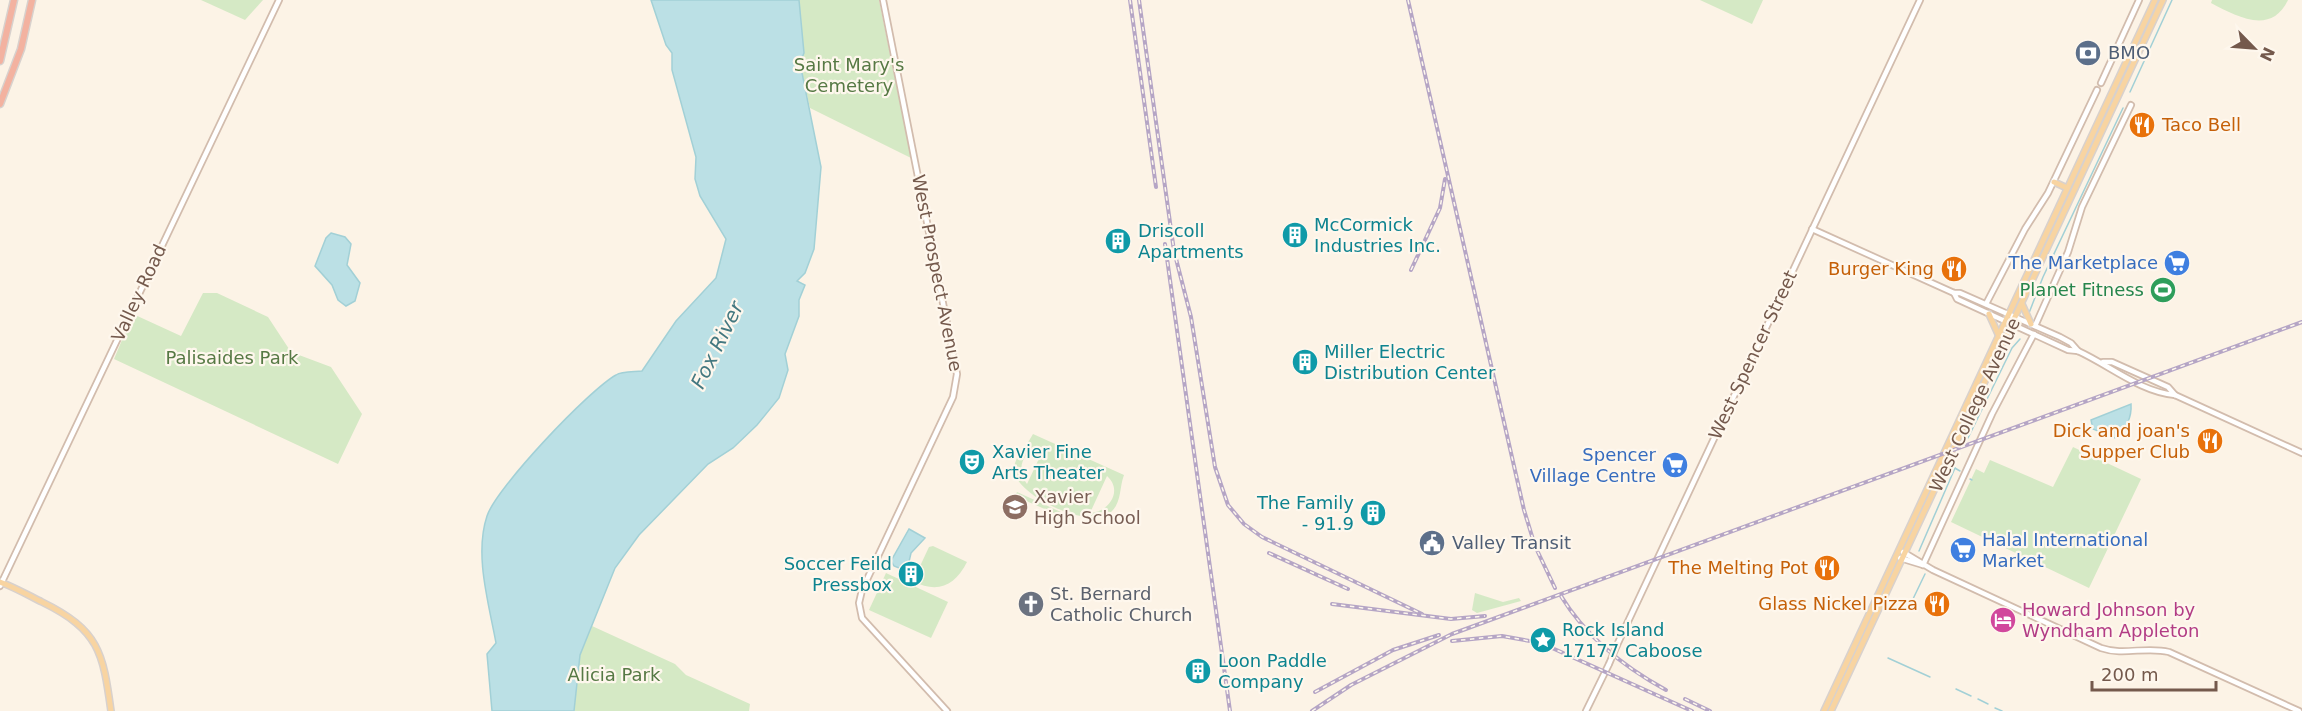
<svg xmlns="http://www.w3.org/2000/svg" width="2302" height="711" viewBox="0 0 2302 711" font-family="'DejaVu Sans',sans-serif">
<rect width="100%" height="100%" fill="#fcf3e6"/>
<g fill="#d5e9c5" fill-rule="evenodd">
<polygon points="201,0 263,0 245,20"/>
<polygon points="799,0 879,0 911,158 810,108 800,63 804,53"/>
<polygon points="1700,0 1763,0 1752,24"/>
<path d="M2212,0h76c-17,36 -52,16 -77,3z"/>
<polygon points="203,293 217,293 268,317 291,352 331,367 362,414 338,464 114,359 133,314 181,336"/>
<path d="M1033,434l91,41c-5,13 -2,28 -14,38 -20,17 -94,-17 -96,-43 0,-14 13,-24 19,-36zM1044,447v1l-17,36c-12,-16 -4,-35 17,-37zM1107,476c16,14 3,36 -17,37z"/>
<polygon points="2073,447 2141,479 2089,588 1951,522 1976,469 1984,473 1990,460 2053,487"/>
<polygon points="1017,492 1074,518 1072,521 1015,496"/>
<path d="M933,546l34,16c-12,24 -30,32 -54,19l16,-34z"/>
<polygon points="886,573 948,602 931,638 869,610"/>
<polygon points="1475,593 1503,602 1519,598 1521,601 1477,613 1472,610"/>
<polygon points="592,626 675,664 686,675 750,704 749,711 574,711 580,655"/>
</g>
<g fill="#bbe0e5" stroke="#a2d0d6" stroke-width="1.5">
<path d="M651,0h148l5,53 -4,10 21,104 -7,82 -9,24 -8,8 8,4 -6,15v16l-14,38 3,16 -9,28 -22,27 -24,23 -25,16 -69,71 -24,33 -35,87 -6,56h-82l-5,-57 9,-11c-7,-39 -22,-88 -9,-127 9,-28 102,-126 129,-141 6,-4 19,-3 26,-4l34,-50 40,-43 10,-39 -26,-43 -5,-17 1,-22 -24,-87v-17l-6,-8z"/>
<polygon points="331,233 345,237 351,244 347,265 360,283 355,301 346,306 338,300 332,285 315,266 326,238"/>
<path d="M2131,404c1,14 -5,25 -16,34l-22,-9 -2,-9z"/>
<polygon points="909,529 925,538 911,553 908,566 904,570 894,566 891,561"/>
</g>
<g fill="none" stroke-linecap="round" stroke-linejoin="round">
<g stroke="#a2d0d6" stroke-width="1.5">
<polyline points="2130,92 2172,0"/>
<polyline points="2029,313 2043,277 2123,108"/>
<polyline points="1968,438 2012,348 2020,339"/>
<polyline points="1953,467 1960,471"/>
<polyline points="1970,479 1972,480"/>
<polyline points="1919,551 1955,468"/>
<polyline points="1912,601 1925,574"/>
<polyline points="1888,658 1930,677"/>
<polyline points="1956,689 1971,696"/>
<polyline points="1978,699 1988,704"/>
<polyline points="1995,708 2002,711"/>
</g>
<defs>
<g id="secondary">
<polyline points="883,0 957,374 953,397 862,590 859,603 862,618 947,711"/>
<polyline points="2101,83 2139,0"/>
<polyline points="1812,229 1954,293 1960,293 2060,337 2071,343 2078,351"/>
<path d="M1954,293l3,6 111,51 10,1c31,14 62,41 97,44l127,58"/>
<polyline points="1986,304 2025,229 2048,193 2097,90"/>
<polyline points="2035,326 2068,252 2082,207 2131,105"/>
<polyline points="2103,362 2112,362 2168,387 2175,395"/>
<path d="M1903,552l30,18 168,78c23,8 45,-2 68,4l130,59"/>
<polyline points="1900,558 1923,565"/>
<polyline points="1923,565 1992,414 2034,334"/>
<polyline points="0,586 279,0"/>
<polyline points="1617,645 1920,0"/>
<polyline points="1586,711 1609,664"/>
</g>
<g id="primary">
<polyline points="2054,182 2067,188"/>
<polyline points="2022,304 2031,324"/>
<polyline points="1989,314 1998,334"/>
<path d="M0,582c14,5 28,13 42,20 57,28 61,50 69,109"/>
<polyline points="1824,711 2155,0"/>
<polyline points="1831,711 2163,0"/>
</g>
<g id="highway">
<polyline points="0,61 14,0"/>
<polyline points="0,104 21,49 32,0"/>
</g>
</defs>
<use href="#secondary" stroke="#d2bcad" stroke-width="8"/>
<use href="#primary" stroke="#d8d1cd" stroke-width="8"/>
<use href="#highway" stroke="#d8d1cd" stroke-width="9"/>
<use href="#secondary" stroke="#fff" stroke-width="4.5"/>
<use href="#primary" stroke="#f8d4a1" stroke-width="5"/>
<use href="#highway" stroke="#f3b2a0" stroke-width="6"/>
<defs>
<g id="rail">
<polyline points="1130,0 1156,187"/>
<polyline points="1139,0 1174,251 1191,317 1215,467 1228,505 1244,524 1262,537 1422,614"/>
<polyline points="1408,0 1524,510 1535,546 1555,588"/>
<polyline points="1165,244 1230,711"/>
<polyline points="1411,270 1440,208 1445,179"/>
<polyline points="1269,553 1348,589"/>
<path d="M1561,596c25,41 63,71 105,94"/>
<polyline points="1332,604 1451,619 1485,616"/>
<polyline points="1452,641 1502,636 1541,643 1692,711"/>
<polyline points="1315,692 1393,650 1439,635"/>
<polyline points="1685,699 1710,711"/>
<polyline points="1312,711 1351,685 1452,634 2302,322"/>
</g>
</defs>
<use href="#rail" stroke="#b5a5c5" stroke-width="4"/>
<use href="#rail" stroke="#fef7ed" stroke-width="1.5" stroke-dasharray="4.5" stroke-linecap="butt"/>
<defs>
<polyline id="secondary-bridge" points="1609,664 1617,645"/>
</defs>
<use href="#secondary-bridge" stroke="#d2bcad" stroke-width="8" stroke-linecap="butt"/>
<use href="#secondary-bridge" stroke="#fff" stroke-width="4.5"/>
</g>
<defs>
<symbol id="bank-disc" viewBox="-11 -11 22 22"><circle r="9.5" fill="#5c6f8a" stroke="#fef7ed"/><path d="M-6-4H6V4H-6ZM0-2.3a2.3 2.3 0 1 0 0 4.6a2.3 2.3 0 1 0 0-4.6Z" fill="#fff"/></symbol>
<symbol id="restaurant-disc" viewBox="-11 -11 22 22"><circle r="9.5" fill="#e8710a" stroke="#fef7ed"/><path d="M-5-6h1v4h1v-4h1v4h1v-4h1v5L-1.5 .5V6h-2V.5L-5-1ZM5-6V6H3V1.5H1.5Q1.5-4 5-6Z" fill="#fff"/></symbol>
<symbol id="building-disc" viewBox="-11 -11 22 22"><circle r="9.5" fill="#0f9aa8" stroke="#fef7ed"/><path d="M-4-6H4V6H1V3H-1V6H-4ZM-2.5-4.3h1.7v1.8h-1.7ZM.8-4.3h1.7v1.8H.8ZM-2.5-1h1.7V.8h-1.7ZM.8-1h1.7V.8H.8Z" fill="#fff"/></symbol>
<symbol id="supermarket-disc" viewBox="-11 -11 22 22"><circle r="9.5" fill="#3f7fe0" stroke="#fef7ed"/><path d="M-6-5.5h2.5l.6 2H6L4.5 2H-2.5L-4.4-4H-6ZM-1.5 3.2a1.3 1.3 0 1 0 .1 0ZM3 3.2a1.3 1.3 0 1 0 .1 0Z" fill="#fff"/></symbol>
<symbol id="stadium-disc" viewBox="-11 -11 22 22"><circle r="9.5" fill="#2e9e5b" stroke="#fef7ed"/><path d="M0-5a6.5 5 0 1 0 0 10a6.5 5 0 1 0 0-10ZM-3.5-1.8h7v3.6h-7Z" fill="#fff"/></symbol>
<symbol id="theatre-disc" viewBox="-11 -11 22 22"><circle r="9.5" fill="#0f9aa8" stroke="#fef7ed"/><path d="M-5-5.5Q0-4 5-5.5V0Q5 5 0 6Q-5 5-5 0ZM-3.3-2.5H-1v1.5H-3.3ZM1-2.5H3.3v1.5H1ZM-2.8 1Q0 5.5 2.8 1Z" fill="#fff"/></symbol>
<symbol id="school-disc" viewBox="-11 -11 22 22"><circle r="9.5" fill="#8d6e63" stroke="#fef7ed"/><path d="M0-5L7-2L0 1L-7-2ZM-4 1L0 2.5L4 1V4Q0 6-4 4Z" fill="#fff"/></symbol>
<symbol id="civic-disc" viewBox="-11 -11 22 22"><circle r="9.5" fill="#5c6f8a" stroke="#fef7ed"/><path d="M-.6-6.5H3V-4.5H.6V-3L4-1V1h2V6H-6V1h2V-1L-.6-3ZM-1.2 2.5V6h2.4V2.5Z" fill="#fff"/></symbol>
<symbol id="church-disc" viewBox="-11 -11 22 22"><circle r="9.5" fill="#6b7280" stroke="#fef7ed"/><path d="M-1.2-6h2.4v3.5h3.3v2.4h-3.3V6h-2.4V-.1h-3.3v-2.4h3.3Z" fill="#fff"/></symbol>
<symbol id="hotel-disc" viewBox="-11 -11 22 22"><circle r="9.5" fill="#d1479c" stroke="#fef7ed"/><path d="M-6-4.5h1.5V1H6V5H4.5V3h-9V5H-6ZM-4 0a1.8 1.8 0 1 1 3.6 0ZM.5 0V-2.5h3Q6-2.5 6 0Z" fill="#fff"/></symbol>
<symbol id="sight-disc" viewBox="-11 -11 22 22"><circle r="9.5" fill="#0f9aa8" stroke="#fef7ed"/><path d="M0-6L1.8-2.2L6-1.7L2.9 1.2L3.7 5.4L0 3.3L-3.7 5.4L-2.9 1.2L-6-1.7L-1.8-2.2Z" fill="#fff"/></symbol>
</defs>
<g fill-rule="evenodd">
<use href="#bank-disc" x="2073" y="38" width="30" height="30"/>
<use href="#restaurant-disc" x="2127" y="110" width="30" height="30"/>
<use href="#building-disc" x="1280" y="220" width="30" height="30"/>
<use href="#building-disc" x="1103" y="226" width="30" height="30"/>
<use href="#supermarket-disc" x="2162" y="248" width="30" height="30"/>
<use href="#restaurant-disc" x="1939" y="254" width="30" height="30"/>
<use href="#stadium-disc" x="2148" y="275" width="30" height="30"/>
<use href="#building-disc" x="1290" y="347" width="30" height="30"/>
<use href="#restaurant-disc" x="2195" y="426" width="30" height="30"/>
<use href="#theatre-disc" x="957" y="447" width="30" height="30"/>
<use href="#supermarket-disc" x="1660" y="450" width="30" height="30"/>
<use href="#school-disc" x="1000" y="492" width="30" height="30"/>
<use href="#building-disc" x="1358" y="498" width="30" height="30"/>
<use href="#civic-disc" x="1417" y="528" width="30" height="30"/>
<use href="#supermarket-disc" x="1948" y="535" width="30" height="30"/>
<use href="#restaurant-disc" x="1812" y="553" width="30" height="30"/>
<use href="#building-disc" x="896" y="559" width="30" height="30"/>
<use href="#church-disc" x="1016" y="589" width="30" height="30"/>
<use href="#restaurant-disc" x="1922" y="589" width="30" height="30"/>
<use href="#hotel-disc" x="1988" y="605" width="30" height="30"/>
<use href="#sight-disc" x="1528" y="625" width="30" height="30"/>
<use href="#building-disc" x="1183" y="656" width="30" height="30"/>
</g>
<g text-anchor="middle" stroke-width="4.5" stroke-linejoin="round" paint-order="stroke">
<g font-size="18" fill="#4e5e75" stroke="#fef7ed" text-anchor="start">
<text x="2108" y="59">BMO</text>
<text x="1452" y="549">Valley Transit</text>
</g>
<g font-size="18" fill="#567944" stroke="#fef7ed">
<text x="849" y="71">Saint Mary's<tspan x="849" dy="21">Cemetery</tspan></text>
<text x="232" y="364">Palisaides Park</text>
<text x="614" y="681">Alicia Park</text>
</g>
<g font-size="18" fill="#c56008" stroke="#fef7ed" text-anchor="end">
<text x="2162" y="131" text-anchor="start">Taco Bell</text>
<text x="1934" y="275">Burger King</text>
<text x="2190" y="437">Dick and joan's<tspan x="2190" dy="21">Supper Club</tspan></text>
<text x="1808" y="574">The Melting Pot</text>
<text x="1918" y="610">Glass Nickel Pizza</text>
</g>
<g font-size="18" fill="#0d838f" stroke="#fef7ed" text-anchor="start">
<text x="1314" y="231">McCormick<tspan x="1314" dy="21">Industries Inc.</tspan></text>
<text x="1138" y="237">Driscoll<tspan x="1138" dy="21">Apartments</tspan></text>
<text x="1324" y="358">Miller Electric<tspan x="1324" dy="21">Distribution Center</tspan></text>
<text x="992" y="458">Xavier Fine<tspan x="992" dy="21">Arts Theater</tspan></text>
<text x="1354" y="509" text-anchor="end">The Family<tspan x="1354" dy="21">- 91.9</tspan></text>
<text x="892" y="570" text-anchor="end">Soccer Feild<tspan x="892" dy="21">Pressbox</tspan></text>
<text x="1562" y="636">Rock Island<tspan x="1562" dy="21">17177 Caboose</tspan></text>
<text x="1218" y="667">Loon Paddle<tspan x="1218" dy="21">Company</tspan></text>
</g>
<g font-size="18" fill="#366cbe" stroke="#fef7ed" text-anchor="end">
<text x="2158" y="269">The Marketplace</text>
<text x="1656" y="461">Spencer<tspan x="1656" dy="21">Village Centre</tspan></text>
<text x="1982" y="546" text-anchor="start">Halal International<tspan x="1982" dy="21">Market</tspan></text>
</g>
<g font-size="18" fill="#74594c" stroke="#fef7ed">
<text transform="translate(937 273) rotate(79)" y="6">West Prospect Avenue</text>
<text transform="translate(139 293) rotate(-65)" y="6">Valley Road</text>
<text transform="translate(1753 355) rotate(-65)" y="6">West Spencer Street</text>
<text transform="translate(1975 405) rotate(-65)" y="6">West College Avenue</text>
</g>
<g font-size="18" fill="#27864d" stroke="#fef7ed" text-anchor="end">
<text x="2144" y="296">Planet Fitness</text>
</g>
<g font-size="18" fill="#785e54" stroke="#fef7ed" text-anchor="start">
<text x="1034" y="503">Xavier<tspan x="1034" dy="21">High School</tspan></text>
</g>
<g font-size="18" fill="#5b616d" stroke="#fef7ed" text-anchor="start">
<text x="1050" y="600">St. Bernard<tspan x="1050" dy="21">Catholic Church</tspan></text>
</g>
<g font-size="18" fill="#b23c85" stroke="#fef7ed" text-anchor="start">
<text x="2022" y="616">Howard Johnson by<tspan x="2022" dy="21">Wyndham Appleton</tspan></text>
</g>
<g font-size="20" font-style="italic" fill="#437880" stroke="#fef7ed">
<text transform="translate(717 345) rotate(-64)" y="7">Fox River</text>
</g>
</g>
<g transform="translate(2254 48) rotate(115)" stroke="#fef7ed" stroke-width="4.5" paint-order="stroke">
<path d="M0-4.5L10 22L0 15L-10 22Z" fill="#74594c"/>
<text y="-9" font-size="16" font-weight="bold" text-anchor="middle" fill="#74594c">N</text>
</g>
<path d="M2092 681v9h124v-9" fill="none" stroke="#74594c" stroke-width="3"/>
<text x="2101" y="681" font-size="18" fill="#74594c" stroke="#fef7ed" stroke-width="4.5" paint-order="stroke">200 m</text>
</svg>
